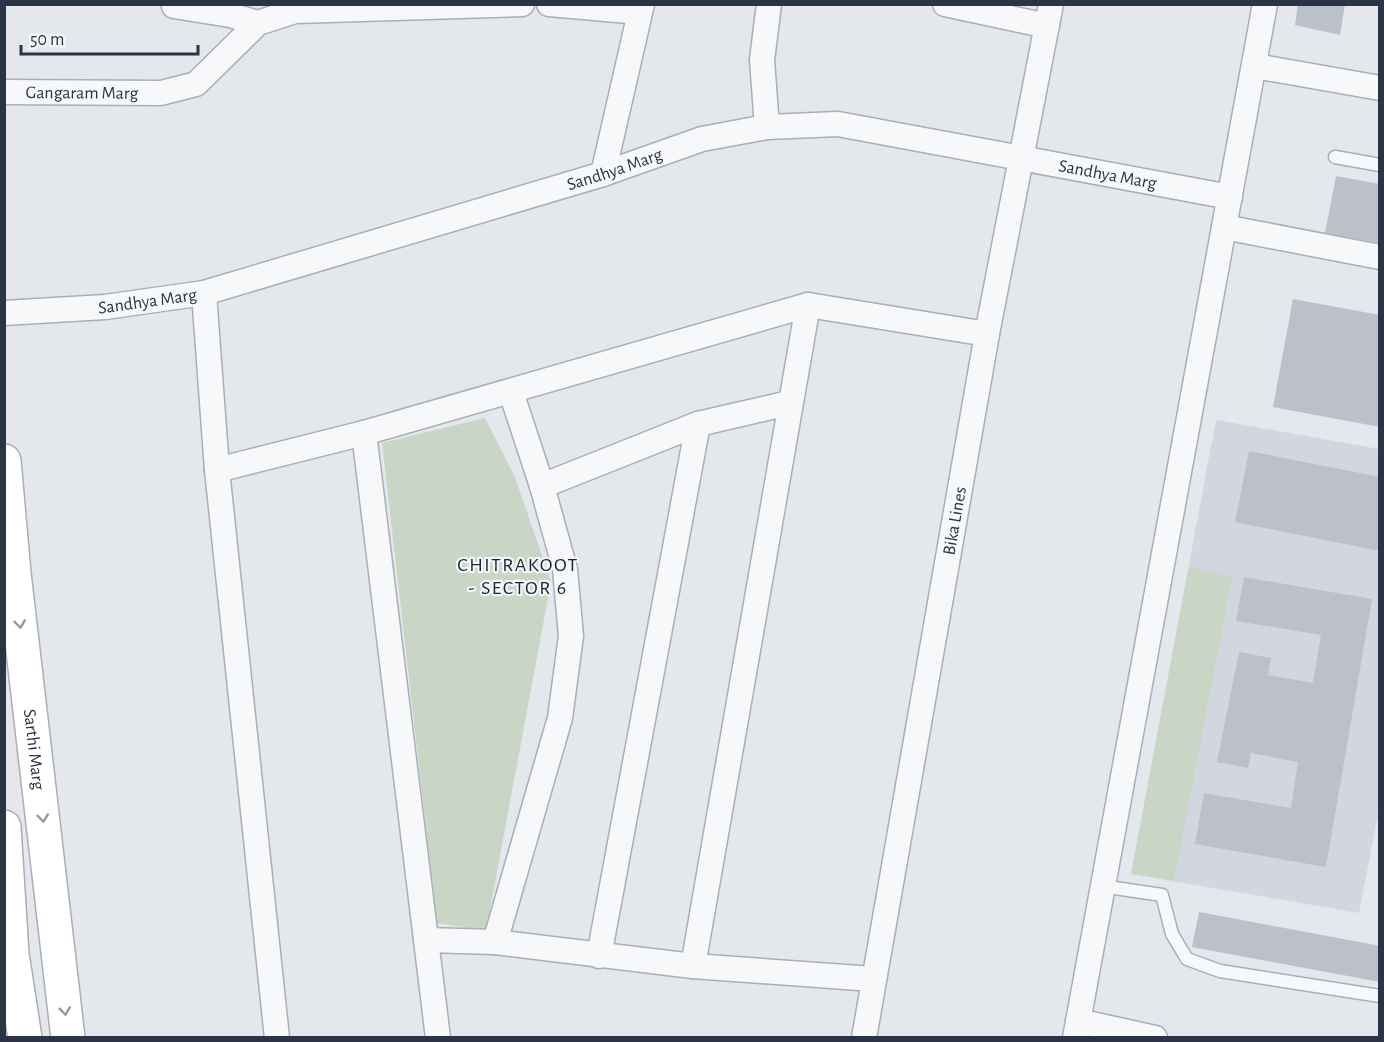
<svg xmlns="http://www.w3.org/2000/svg" width="1384" height="1042" viewBox="0 0 1384 1042" font-family="'Alegreya Sans',sans-serif">
<rect width="100%" height="100%" fill="#e4e7ec"/>
<polygon fill="#d2d6de" points="1216,420 1379,449 1380,804 1359,913 1131,874"/>
<g fill="#c9d6c5">
<polygon points="485,418 515,477 551,582 486,931 437,923 382,443"/>
<polygon points="1189,567 1232,578 1174,880 1131,874"/>
</g>
<g fill="#bbc0ca">
<polygon points="1298,4 1345,4 1340,35 1295,25"/>
<polygon points="1336,176 1380,184 1380,243 1325,233"/>
<polygon points="1293,299 1380,315 1380,427 1273,407"/>
<polygon points="1249,451 1380,477 1380,551 1235,522"/>
<polygon points="1244,577 1372,599 1326,867 1195,844 1204,793 1291,808 1298,762 1251,753 1248,768 1217,762 1239,652 1271,658 1268,675 1313,683 1321,635 1236,621"/>
<polygon points="1199,912 1380,946 1380,982 1192,947"/>
</g>
<g fill="none" stroke-linecap="round" stroke-linejoin="round">
<defs>
<g id="lane">
<polyline points="1335,157 1380,165"/>
<polyline points="1101,886 1162,895 1172,934 1187,959 1220,971 1380,996"/>
</g>
<g id="street">
<polyline points="549,4 640,12"/>
<polyline points="945,4 1047,26"/>
<polyline points="174,6 230,15 258,23"/>
<polyline points="1255,66 1380,88"/>
<path id="s1" d="M4,92l157,1 35,-9 62,-61 37,-12 227,-7"/>
<polyline points="767,127 762,60 769,4"/>
<polyline points="603,174 642,4"/>
<polyline points="1224,227 1380,257"/>
<polyline points="204,293 217,470 277,1038"/>
<path id="s2" d="M4,313l101,-6 99,-14 399,-119 99,-35 65,-12 71,-3 392,73"/>
<polyline points="364,433 438,1038"/>
<polyline points="217,470 364,433 808,305 987,334"/>
<polyline points="542,486 698,424 789,403"/>
<polyline points="426,940 495,942 693,966 873,979"/>
<polyline points="495,942 560,718 571,636 565,569 542,486 511,392"/>
<polyline points="599,956 698,424"/>
<polyline points="693,966 808,305"/>
<polyline points="1078,1021 1155,1038"/>
<path id="s3" d="M864,1038l123,-704 64,-330"/>
<polyline points="1075,1038 1265,4"/>
</g>
<g id="secondary">
<path id="s4" d="M4,461l10,112 54,465"/>
<polyline points="4,827 12,954 25,1038"/>
</g>
</defs>
<use href="#lane" stroke="#a9aeb7" stroke-width="15"/>
<use href="#street" stroke="#a9aeb7" stroke-width="27"/>
<use href="#secondary" stroke="#a9aeb7" stroke-width="36"/>
<use href="#lane" stroke="#f7f8fa" stroke-width="12"/>
<use href="#street" stroke="#f7f8fa" stroke-width="24"/>
<use href="#secondary" stroke="#fff" stroke-width="33"/>
</g>
<defs><path id="oneway-chevron" d="M-2-3.5L2.5 0L-2 3.5" fill="none" stroke-width="1.6" stroke-linecap="round" stroke-linejoin="round" transform="scale(1.5)"/></defs>
<g stroke="#959aa2">
<use href="#oneway-chevron" transform="translate(20 624) rotate(83)"/>
<use href="#oneway-chevron" transform="translate(43 818) rotate(83)"/>
<use href="#oneway-chevron" transform="translate(65 1011) rotate(83)"/>
</g>
<g text-anchor="middle" stroke-width="4.5" stroke-linejoin="round" paint-order="stroke">
<g font-size="18" fill="#2b3445" stroke="#f4f6f9">
<text dy="6" stroke="none"><textPath href="#s1" startOffset="78">Gangaram Marg</textPath></text>
<text dy="6" stroke="none"><textPath href="#s2" startOffset="630">Sandhya Marg</textPath></text>
<text dy="6" stroke="none"><textPath href="#s2" startOffset="1134">Sandhya Marg</textPath></text>
<text dy="6" stroke="none"><textPath href="#s2" startOffset="144">Sandhya Marg</textPath></text>
<text dy="6" stroke="none"><textPath href="#s3" startOffset="525">Bika Lines</textPath></text>
<text dy="6" stroke="none"><textPath href="#s4" startOffset="290">Sarthi Marg</textPath></text>
</g>
<g font-size="20" letter-spacing="1.5" fill="#1d2536" stroke="#f4f6f9">
<text x="518" y="571">CHITRAKOOT<tspan x="518" dy="23">- SECTOR 6</tspan></text>
</g>
</g>
<rect width="1384" height="1042" fill="none" stroke="#2b3445" stroke-width="12"/>
<path d="M21 45v9h177v-9" fill="none" stroke="#2b3445" stroke-width="3"/>
<text x="30" y="45" font-size="18" fill="#2b3445" stroke="#f4f6f9" stroke-width="4.5" paint-order="stroke">50 m</text>
</svg>
